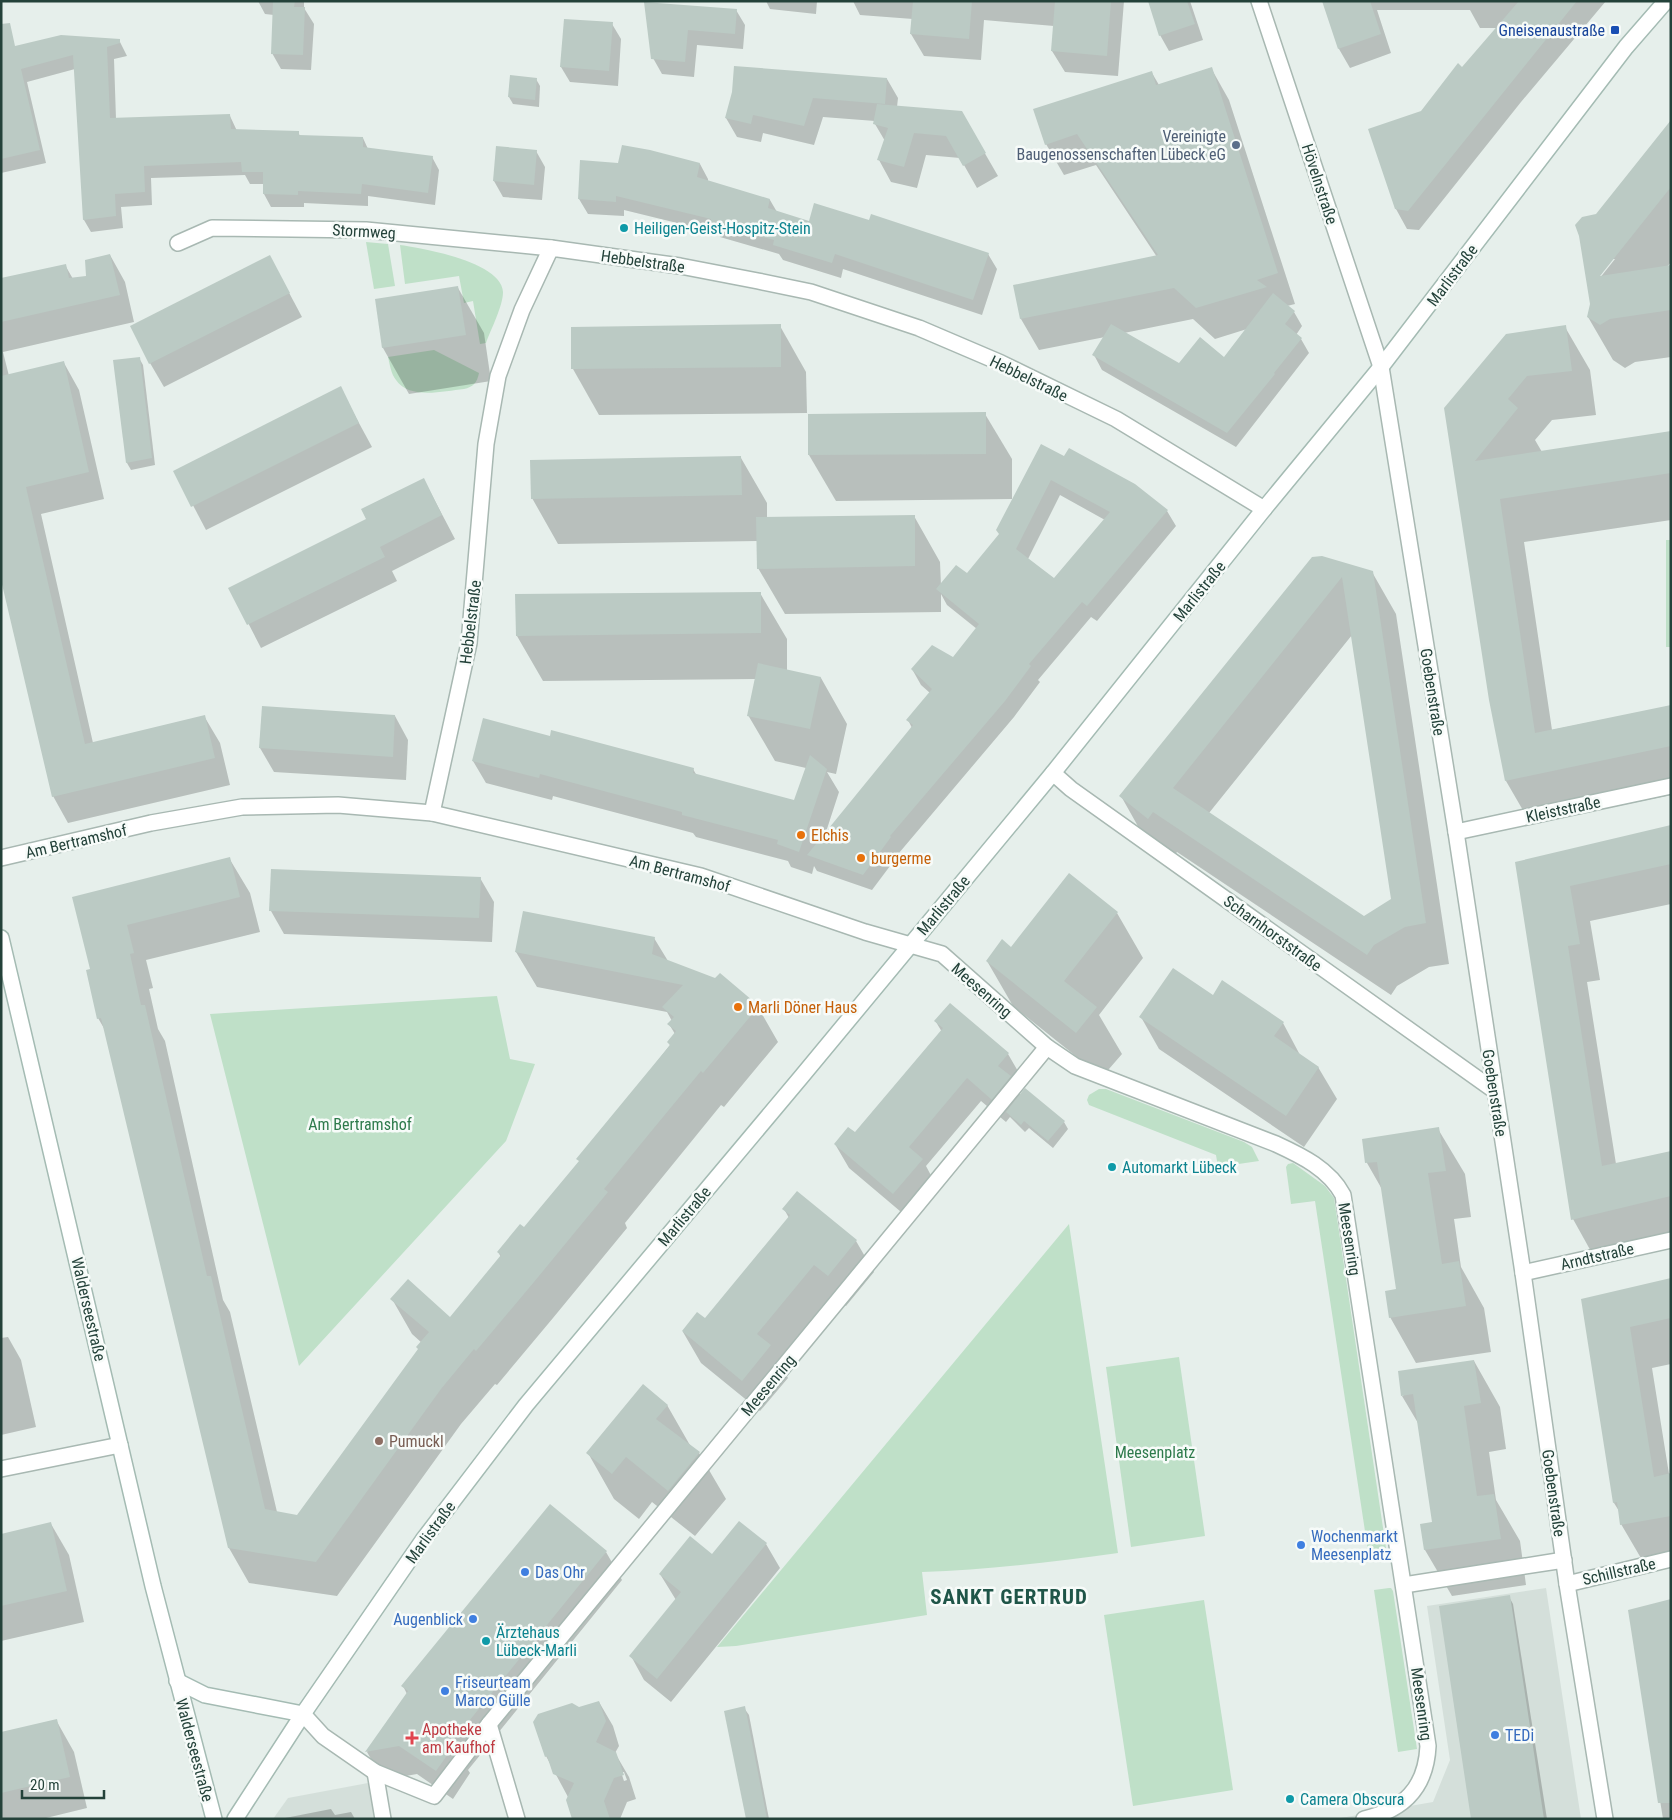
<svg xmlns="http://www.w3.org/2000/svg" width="1672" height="1820" viewBox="0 0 1672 1820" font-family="'Roboto Condensed',sans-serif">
<rect width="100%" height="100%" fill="#e6efeb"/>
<g fill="#d4dfda">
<polygon points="1546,1588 1581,1819 1335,1819 1433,1802 1450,1760 1427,1606"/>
<polygon points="368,1783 375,1819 273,1819 288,1798"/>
</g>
<g fill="#bfe0c8">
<polygon points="366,242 388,244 395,286 374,289"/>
<path d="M400,245c22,3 102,17 103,47 0,14 -12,37 -17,51l-6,1 -7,-43 -9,2 -5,-27 -54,8z"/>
<path d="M434,350l45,23c-2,10 -6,14 -15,16 -21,2 -54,11 -68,-9 -5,-6 -6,-15 -8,-23z"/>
<rect x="1666" y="540" width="5" height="107"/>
<polygon points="497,996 510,1059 535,1064 506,1141 299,1366 210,1014"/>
<polygon points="1099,1089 1106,1089 1244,1142 1252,1147 1259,1161 1218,1167 1216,1155 1089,1105 1087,1100 1089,1095"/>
<polygon points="1293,1163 1325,1186 1334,1198 1386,1548 1368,1551 1315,1201 1291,1204 1286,1167 1288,1164"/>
<path d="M1069,1224l49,329c-65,9 -130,17 -196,19l5,43 -191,31 -19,1z"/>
<polygon points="1179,1357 1205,1536 1131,1547 1106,1367"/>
<polygon points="1389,1588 1391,1588 1393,1591 1417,1749 1398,1752 1374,1590"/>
<polygon points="1204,1600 1233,1790 1133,1806 1104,1615"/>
</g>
<g fill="#0003" fill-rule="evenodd">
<polygon points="258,1 304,1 304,8 314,24 311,70 281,69 272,53 274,15 265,14"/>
<polygon points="766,1 817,1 816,14 770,9"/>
<polygon points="853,1 1124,1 1118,76 1065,72 1052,51 1054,26 984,20 981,60 924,56 911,34 913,19 860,15"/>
<polygon points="1149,1 1190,1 1203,40 1169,51 1160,35"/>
<polygon points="1324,1 1606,1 1521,102 1419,230 1407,229 1396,209 1422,112 1463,69 1498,28 1480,28 1470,10 1377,10 1391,53 1350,68 1339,49"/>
<polygon points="646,4 736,10 745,25 743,49 697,45 694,77 662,74 653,58"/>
<polygon points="612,24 621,39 618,86 570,82 561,67"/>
<polygon points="119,40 127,56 114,59 116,119 230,116 237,131 298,132 300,136 363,138 368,149 432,157 439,170 435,205 368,196 368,206 304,203 304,207 271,207 264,194 264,184 250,184 245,175 151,178 152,205 121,207 123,228 91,232 84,220 75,69 27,82 46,163 1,173 1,50"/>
<path d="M1211,68l18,32 66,204 -8,2 7,6 8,14 -6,9 5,4 8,14 -73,94 -134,-77 -8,-15 11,-18 -66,13 -18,-31 -6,-33 142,-29 -61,-92 -32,10 -18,-31 106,-71 7,12zM1193,319l22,20 32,-10 -23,29 -45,7 -55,-32z"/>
<polygon points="536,79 540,86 539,107 513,104 509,97"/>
<polygon points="887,79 898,98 897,107 961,112 998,176 977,188 960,158 926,155 917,188 891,182 879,160 885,141 875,124 875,121 823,117 814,145 763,133 761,142 737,137 726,118"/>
<path d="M1671,122v140l-4,5 4,-1v91l-36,5 -10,6 -12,-8 -25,-43 3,-13 6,-88zM1612,259h3l-16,20 -1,-1z"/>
<polygon points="497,148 536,151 545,167 542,200 503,197 494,181"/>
<polygon points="619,164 700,164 708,179 708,182 770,200 777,212 809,222 870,221 988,254 997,269 982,315 843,269 841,278 783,260 779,254 720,237 718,233 624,210 624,216 588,214 579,199"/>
<polygon points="110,255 125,282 134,322 3,352 9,376 64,363 79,390 104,499 41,514 93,743 204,716 220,743 230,785 68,823 53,796 1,573 1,279 65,265 73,279 87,277"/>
<polygon points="270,257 302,317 164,387 150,363"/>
<polygon points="458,288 484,333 491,381 409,394 383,348 376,300"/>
<polygon points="780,326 806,372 807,413 599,415 573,369"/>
<polygon points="1565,327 1590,370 1596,415 1552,420 1535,440 1542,452 1671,432 1671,520 1524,542 1552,730 1671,706 1671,795 1531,824 1506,781 1446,408"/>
<polygon points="139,358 143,365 155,465 131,470 127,463"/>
<polygon points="340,388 372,447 206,530 175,471"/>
<polygon points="985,414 1012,459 1012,499 836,501 809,455 809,415"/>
<path d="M1041,445l126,66 9,15 -79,95 -6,-4 -53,63 2,2 -26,35 -115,136v1l-27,36 -55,-19 -3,-5 -2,8 -21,-7 -3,-6 -92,-24 -3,-4 -140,-37 -1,4 -66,-17 -13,-22 78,-24 142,32 4,7 98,25 11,-33 -31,-7 -27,-46 8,-36 -213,2 -26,-45 243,-43 27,46v32l34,7 26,46 -11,50 -9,-2 12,20 -14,43 87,-107 -4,-8 22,-27 -9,-8 -9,-16 41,-11 24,-29 -30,-24 -6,-11v18l-156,2 -27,-46v-27l-200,3 -26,-46 209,-40 26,45v15l147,-2 26,46 1,24 26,-11 33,-40zM1060,495l45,25 -51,59 -26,-20z"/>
<polygon points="424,480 455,539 392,571 397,581 261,648 230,588 368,520"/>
<path d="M1313,558l59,14 24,42 53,350 -20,3 -32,19 -6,9 -214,-143 -5,7 -28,-22 -23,-41zM1352,635l41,265 -29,17 -155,-104z"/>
<polygon points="395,716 408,740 406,780 274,772 260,748"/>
<polygon points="1671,827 1671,904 1590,921 1600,980 1587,982 1616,1164 1671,1152 1671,1236 1593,1255 1573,1219 1516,863"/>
<polygon points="229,858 250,893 260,932 146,960 153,988 149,989 158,1029 165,1041 223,1300 230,1312 277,1512 298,1517 419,1349 422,1343 412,1334 392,1299 451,1319 501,1257 498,1252 524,1229 579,1162 670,1045 669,1043 675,1034 669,1024 672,1021 667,1012 537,987 516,952 654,938 668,961 758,1007 778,1042 724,1107 721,1105 669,1169 625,1223 627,1228 553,1318 497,1385 495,1384 461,1424 337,1596 249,1583 229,1548 105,1030 98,1018 91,970 74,898"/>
<polygon points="480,878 494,902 492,942 284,934 271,911"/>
<polygon points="1117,913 1143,958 1099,1015 1122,1054 1102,1077 1013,1006 987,961 1012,949"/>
<polygon points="1213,996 1283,1023 1300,1055 1318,1067 1337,1099 1304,1147 1159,1049 1141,1017"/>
<polygon points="950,1005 1008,1054 1022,1078 1015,1086 1021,1096 1064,1122 1068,1129 1053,1148 1029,1128 1025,1132 1010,1117 1006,1122 981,1101 926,1166 935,1183 907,1217 849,1168 835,1144 855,1134 942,1032 936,1022"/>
<polygon points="1438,1129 1465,1174 1471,1217 1454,1219 1461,1267 1484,1308 1491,1352 1416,1363 1390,1317 1398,1290 1383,1191 1367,1163 1363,1140"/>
<polygon points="784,1209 856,1241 874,1272 846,1306 832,1295 778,1361 788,1378 760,1411 701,1363 683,1332 706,1320 789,1218"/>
<polygon points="1671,1280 1671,1364 1652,1368 1669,1474 1671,1474 1671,1560 1645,1565 1621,1524 1619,1511 1614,1503 1582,1300"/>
<polygon points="8,1337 21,1360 36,1427 1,1435 1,1338"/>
<polygon points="1474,1361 1500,1407 1506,1449 1489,1452 1496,1500 1520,1541 1526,1585 1452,1596 1425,1550 1422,1525 1433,1523 1418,1423 1402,1396"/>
<polygon points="667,1405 691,1447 699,1453 726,1499 695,1536 652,1502 639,1519 614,1499 588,1453"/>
<polygon points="51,1524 69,1555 84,1622 1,1641 1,1535"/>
<polygon points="766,1544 780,1568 671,1702 644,1680 631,1656 676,1600 660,1574 712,1556"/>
<polygon points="606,1552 622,1580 468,1770 470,1773 453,1799 417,1774 383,1780 367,1752 407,1694 403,1686"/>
<polygon points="1509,1597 1513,1604 1547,1819 1472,1819"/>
<polygon points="1671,1601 1671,1819 1663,1819 1630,1611"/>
<path d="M599,1702l14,24 6,20 -4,7 14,24 7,22 -9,3 -7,17h-47l-5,-22 -22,-41 33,-47zM621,1772h3l3,8 -3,1z"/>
<polygon points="744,1708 749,1715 769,1819 748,1819"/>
<polygon points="56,1720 74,1752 87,1808 42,1819 1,1819 1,1733"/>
<polygon points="331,1809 335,1815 351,1812 355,1819 280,1819"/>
</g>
<g fill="#bbcac4" fill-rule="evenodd">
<polygon points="273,1 295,1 294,7 305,7 303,55 271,54"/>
<polygon points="913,1 972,1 969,39 910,34"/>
<polygon points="1055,1 1111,1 1107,56 1051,51"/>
<polygon points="1148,1 1187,1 1195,24 1159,36"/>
<polygon points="1322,1 1370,1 1381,34 1338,49"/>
<polygon points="1519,1 1577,1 1408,211 1395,209 1368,129 1421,111 1458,63 1462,67"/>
<polygon points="644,2 737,9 735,34 688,30 685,62 651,59"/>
<polygon points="564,19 613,22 609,71 560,67"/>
<polygon points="10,23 15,46 61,35 120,39 120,43 107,47 110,118 230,114 231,129 299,131 299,135 363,137 363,147 433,156 428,193 362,184 361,194 298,191 298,195 263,194 263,172 242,172 241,162 144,166 145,192 115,194 116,216 83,220 73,55 21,69 40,150 1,159 1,24"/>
<polygon points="734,66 887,78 885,104 813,98 804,126 753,115 751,124 725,118 732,92"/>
<polygon points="1212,67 1278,273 1257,280 1267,287 1196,308 1174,288 1020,319 1013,285 1158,255 1077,134 1045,145 1033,109 1152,71 1156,85"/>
<polygon points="510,75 537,78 535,100 508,97"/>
<polygon points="877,104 962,111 986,153 963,166 946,136 914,133 904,167 877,160 888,128 873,124"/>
<polygon points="1671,120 1671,187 1600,276 1671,265 1671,310 1610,319 1600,325 1587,317 1590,304 1579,236 1575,225 1582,217 1596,214"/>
<polygon points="622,145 650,150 700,163 697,177 770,199 768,208 809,221 814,203 869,220 871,214 989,253 973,300 835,254 832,263 773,245 774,240 710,222 711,219 616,196 616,202 578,199 580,160 618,163"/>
<polygon points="496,146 537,150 534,185 493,181"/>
<polygon points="110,254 120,295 1,322 1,278 66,264 69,278 86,276 85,260"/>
<polygon points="270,255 290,293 149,364 130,326"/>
<polygon points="458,286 466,335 382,348 375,299"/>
<polygon points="1273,293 1295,311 1285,324 1302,338 1274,373 1275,374 1227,433 1092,355 1111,324 1179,363 1200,337 1224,357"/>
<polygon points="781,324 781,367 571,369 571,327"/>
<polygon points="1566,325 1572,371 1527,376 1508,399 1518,408 1475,461 1671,431 1671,473 1500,499 1535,733 1671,705 1671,746 1505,781 1489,700 1444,408 1506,334"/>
<polygon points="140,357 152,458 126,463 113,360"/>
<polygon points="64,361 89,472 26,487 85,744 205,715 215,758 52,797 1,580 1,376"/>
<polygon points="341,386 359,423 191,507 173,471"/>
<polygon points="986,412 986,454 808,455 808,414"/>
<path d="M1041,444l23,12 5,-8 66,36 33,26 -81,96 -5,-4 -53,62 2,2 -26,35 -115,135 1,1 -28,38 -56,-20 106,-130 -7,-5 26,-31 -21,-20 21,-24 21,12 26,-33 -43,-35 20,-24 11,8 32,-39 -3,-4zM1051,480l59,32 -56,66 -38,-29z"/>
<polygon points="741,456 742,495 531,499 530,460"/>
<polygon points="424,478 442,515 380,547 385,557 247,625 228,588 366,519 361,509"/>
<polygon points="915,515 915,566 757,569 756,517"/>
<path d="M1322,556l51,15 53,352 -21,4 -31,18 -7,10 -214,-143 -5,7 -29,-23 193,-239zM1342,577l49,322 -27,17 -191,-128z"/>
<polygon points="761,592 761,633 516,636 515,594"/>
<polygon points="758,663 821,677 810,729 747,716"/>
<polygon points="262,706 395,715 393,757 259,748"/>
<polygon points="483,718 550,736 551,730 694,768 693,773 794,800 810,755 827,769 799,852 777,844 778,840 682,815 682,812 540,774 539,778 472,761"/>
<polygon points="1671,825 1671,864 1570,886 1580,944 1568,946 1602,1166 1671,1151 1671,1196 1571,1220 1515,862"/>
<polygon points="230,857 240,897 127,925 134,953 130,954 141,1005 145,1005 207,1276 211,1276 265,1509 297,1515 418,1349 416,1347 429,1332 390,1299 408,1279 450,1317 501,1255 497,1252 520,1224 524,1227 579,1161 576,1159 670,1045 667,1042 676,1031 667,1024 674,1017 662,1007 683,985 515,952 523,911 655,937 652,954 715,978 720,973 759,1006 703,1073 701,1071 649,1134 604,1189 608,1192 534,1282 476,1351 474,1349 441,1389 316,1562 228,1548 106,1039 101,1018 97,1019 86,970 90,969 72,897"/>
<polygon points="271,869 481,877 479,918 269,911"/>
<polygon points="1069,873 1118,912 1064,981 1097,1007 1076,1033 986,961 1002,939 1011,947"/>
<polygon points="1173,968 1213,995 1222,980 1284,1022 1274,1036 1319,1067 1286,1116 1139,1017"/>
<polygon points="950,1003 1009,1053 998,1066 1011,1076 992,1100 967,1078 909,1147 923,1159 893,1194 834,1144 848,1127 855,1132 943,1028 934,1021"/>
<polygon points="1025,1088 1065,1121 1048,1141 1024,1121 1021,1125 1006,1112"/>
<polygon points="1439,1127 1446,1171 1428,1173 1442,1264 1459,1261 1466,1306 1389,1318 1385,1291 1396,1289 1377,1162 1365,1163 1362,1139"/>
<polygon points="797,1191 857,1240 828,1276 814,1265 757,1334 771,1345 742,1381 682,1331 697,1312 705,1318 790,1215 782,1209"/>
<polygon points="1671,1278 1671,1318 1630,1327 1654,1477 1671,1473 1671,1516 1620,1525 1617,1502 1613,1503 1581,1299"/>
<polygon points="1474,1360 1481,1403 1464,1406 1477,1496 1494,1494 1501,1539 1424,1550 1420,1524 1432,1522 1413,1394 1401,1396 1398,1371"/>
<polygon points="643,1384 668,1405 656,1419 700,1452 668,1491 626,1457 612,1474 586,1453"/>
<polygon points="550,1504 607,1551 452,1742 455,1744 436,1771 399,1746 365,1752 408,1691 401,1686"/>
<polygon points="739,1521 767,1543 657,1679 629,1656 681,1592 659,1574 690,1536 712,1554"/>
<polygon points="51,1522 67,1591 1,1606 1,1534"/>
<polygon points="1510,1595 1544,1819 1471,1819 1439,1606"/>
<polygon points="1671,1599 1671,1803 1658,1803 1628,1610"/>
<polygon points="599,1701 606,1721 596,1742 616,1752 624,1775 614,1778 604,1801 610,1819 572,1819 566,1800 574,1783 553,1774 547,1756 545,1757 533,1722 538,1714 572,1703 579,1707"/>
<polygon points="745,1706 767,1819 746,1819 724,1711"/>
<polygon points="57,1719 70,1777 1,1793 1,1732"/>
</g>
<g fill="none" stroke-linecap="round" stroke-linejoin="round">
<defs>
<g id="minor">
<polyline points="1259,1 1381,367 1456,832 1523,1273 1567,1584 1605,1819"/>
<polyline points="178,243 212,228 366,230 551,248"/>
<polyline points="1053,773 1071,789 1495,1091"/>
<polyline points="432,813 469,643 486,444 498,376 522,310 551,248 680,266 758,281 811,292 919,328 1001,363 1116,419 1264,509"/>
<polyline points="1456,832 1671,786"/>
<path d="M1,858l150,-35 91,-16 96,-2 94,8 269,63 164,56 77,22 105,93 28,19 201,78c26,12 53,25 67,51l85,551c-2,42 -24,64 -64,73"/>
<polyline points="1523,1273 1671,1240"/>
<polyline points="1,1469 120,1445"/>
<polyline points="1567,1584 1671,1559"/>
<polyline points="1404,1585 1564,1560"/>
<polyline points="303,1714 323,1736 375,1772 434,1796 489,1724 1047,1047"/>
<polyline points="489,1724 517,1819"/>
<polyline points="375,1772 383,1819"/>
</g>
<g id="secondary">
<polyline points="1,938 153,1586 214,1819"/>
<polyline points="177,1681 205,1695 303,1714"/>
<polyline points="235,1819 303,1714 423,1540 526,1405 802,1076 1053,773 1264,509 1381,367 1626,47 1666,1"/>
</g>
</defs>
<use href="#minor" stroke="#a8b8b2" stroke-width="18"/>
<use href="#secondary" stroke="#a4bbb3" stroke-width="18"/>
<use href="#minor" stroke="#fff" stroke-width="15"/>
<use href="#secondary" stroke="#fff" stroke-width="15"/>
</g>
<rect fill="#1a4fb4" stroke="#f7fbf9" stroke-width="2" x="1610" y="25" width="10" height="10" rx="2.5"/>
<circle fill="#5c6f8a" stroke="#f7fbf9" stroke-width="2" cx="1236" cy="145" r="5"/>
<g fill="#0f9aa8" stroke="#f7fbf9" stroke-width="2">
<circle cx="624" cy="228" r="5"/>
<circle cx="1112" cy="1167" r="5"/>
<circle cx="486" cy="1641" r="5"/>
<circle cx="1290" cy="1799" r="5"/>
</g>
<g fill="#e8710a" stroke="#f7fbf9" stroke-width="2">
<circle cx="801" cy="835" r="5"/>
<circle cx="861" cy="858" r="5"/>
<circle cx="738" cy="1007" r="5"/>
</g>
<circle fill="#8d6e63" stroke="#f7fbf9" stroke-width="2" cx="379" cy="1441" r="5"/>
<g fill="#3f7fe0" stroke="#f7fbf9" stroke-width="2">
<circle cx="1301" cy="1545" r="5"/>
<circle cx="525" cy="1572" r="5"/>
<circle cx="473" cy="1619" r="5"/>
<circle cx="445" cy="1691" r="5"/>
<circle cx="1495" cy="1735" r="5"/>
</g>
<path fill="#e0444e" stroke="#f7fbf9" stroke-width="2" d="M409.5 1730.5h5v5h5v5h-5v5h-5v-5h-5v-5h5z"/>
<g text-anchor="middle" stroke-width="5" stroke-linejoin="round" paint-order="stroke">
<g font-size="16" fill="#164399" stroke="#f7fbf9" text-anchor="end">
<text x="1605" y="36">Gneisenaustraße</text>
</g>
<g font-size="16" fill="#4e5e75" stroke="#f7fbf9" text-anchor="end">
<text x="1226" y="142">Vereinigte<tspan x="1226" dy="18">Baugenossenschaften Lübeck eG</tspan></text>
</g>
<g font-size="16" fill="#24423a" stroke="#f7fbf9">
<text transform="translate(1320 184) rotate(72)" y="6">Hövelnstraße</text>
<text transform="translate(364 231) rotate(3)" y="6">Stormweg</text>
<text transform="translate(643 261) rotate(8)" y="6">Hebbelstraße</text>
<text transform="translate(1452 275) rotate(-53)" y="6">Marlistraße</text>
<text transform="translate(1029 378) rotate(26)" y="6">Hebbelstraße</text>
<text transform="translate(1199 591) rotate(-51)" y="6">Marlistraße</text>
<text transform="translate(470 622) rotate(-83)" y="6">Hebbelstraße</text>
<text transform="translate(1433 692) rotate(81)" y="6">Goebenstraße</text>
<text transform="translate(1563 809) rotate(-12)" y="6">Kleiststraße</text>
<text transform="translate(76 841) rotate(-13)" y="6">Am Bertramshof</text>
<text transform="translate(680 873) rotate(15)" y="6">Am Bertramshof</text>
<text transform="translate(943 905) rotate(-50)" y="6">Marlistraße</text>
<text transform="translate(1273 933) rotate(36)" y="6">Scharnhorststraße</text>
<text transform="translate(982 990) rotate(41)" y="6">Meesenring</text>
<text transform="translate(1495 1093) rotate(81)" y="6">Goebenstraße</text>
<text transform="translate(684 1216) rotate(-50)" y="6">Marlistraße</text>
<text transform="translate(1350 1239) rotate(81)" y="6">Meesenring</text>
<text transform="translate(1597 1256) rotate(-13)" y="6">Arndtstraße</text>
<text transform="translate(89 1309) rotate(77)" y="6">Walderseestraße</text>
<text transform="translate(768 1385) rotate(-50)" y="6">Meesenring</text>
<text transform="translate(1554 1493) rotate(82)" y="6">Goebenstraße</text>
<text transform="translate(430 1532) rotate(-54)" y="6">Marlistraße</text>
<text transform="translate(1619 1571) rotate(-13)" y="6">Schillstraße</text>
<text transform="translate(1422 1704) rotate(82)" y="6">Meesenring</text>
<text transform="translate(195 1750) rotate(75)" y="6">Walderseestraße</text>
</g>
<g font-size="16" fill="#0d838f" stroke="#f7fbf9" text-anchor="start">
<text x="634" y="234">Heiligen-Geist-Hospitz-Stein</text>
<text x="1122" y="1173">Automarkt Lübeck</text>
<text x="496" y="1638">Ärztehaus<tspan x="496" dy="18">Lübeck-Marli</tspan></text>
<text x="1300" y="1805">Camera Obscura</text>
</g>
<g font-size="16" fill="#c56008" stroke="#f7fbf9" text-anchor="start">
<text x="811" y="841">Elchis</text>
<text x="871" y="864">burgerme</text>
<text x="748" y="1013">Marli Döner Haus</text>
</g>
<g font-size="16" fill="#2d7a4b" stroke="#f7fbf9">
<text x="360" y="1130">Am Bertramshof</text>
<text x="1155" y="1458">Meesenplatz</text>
</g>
<g font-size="16" fill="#785e54" stroke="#f7fbf9" text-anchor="start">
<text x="389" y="1447">Pumuckl</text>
</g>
<g font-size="16" fill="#366cbe" stroke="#f7fbf9" text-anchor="start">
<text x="1311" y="1542">Wochenmarkt<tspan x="1311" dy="18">Meesenplatz</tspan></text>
<text x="535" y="1578">Das Ohr</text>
<text x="463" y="1625" text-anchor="end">Augenblick</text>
<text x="455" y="1688">Friseurteam<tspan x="455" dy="18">Marco Gülle</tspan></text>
<text x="1505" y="1741">TEDi</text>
</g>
<g font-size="16" fill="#be3a42" stroke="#f7fbf9" text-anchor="start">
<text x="422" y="1735">Apotheke<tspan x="422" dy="18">am Kaufhof</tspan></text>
</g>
<g font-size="21" font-weight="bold" letter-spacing="1" fill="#1f5548" stroke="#f7fbf9">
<text x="1009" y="1604">SANKT GERTRUD</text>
</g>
</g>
<rect width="1672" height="1820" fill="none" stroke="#24423a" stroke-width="5"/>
<path d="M22 1790v8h82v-8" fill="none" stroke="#24423a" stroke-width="2.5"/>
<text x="30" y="1790" font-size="15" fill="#24423a" stroke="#f7fbf9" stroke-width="4" paint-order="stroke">20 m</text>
</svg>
